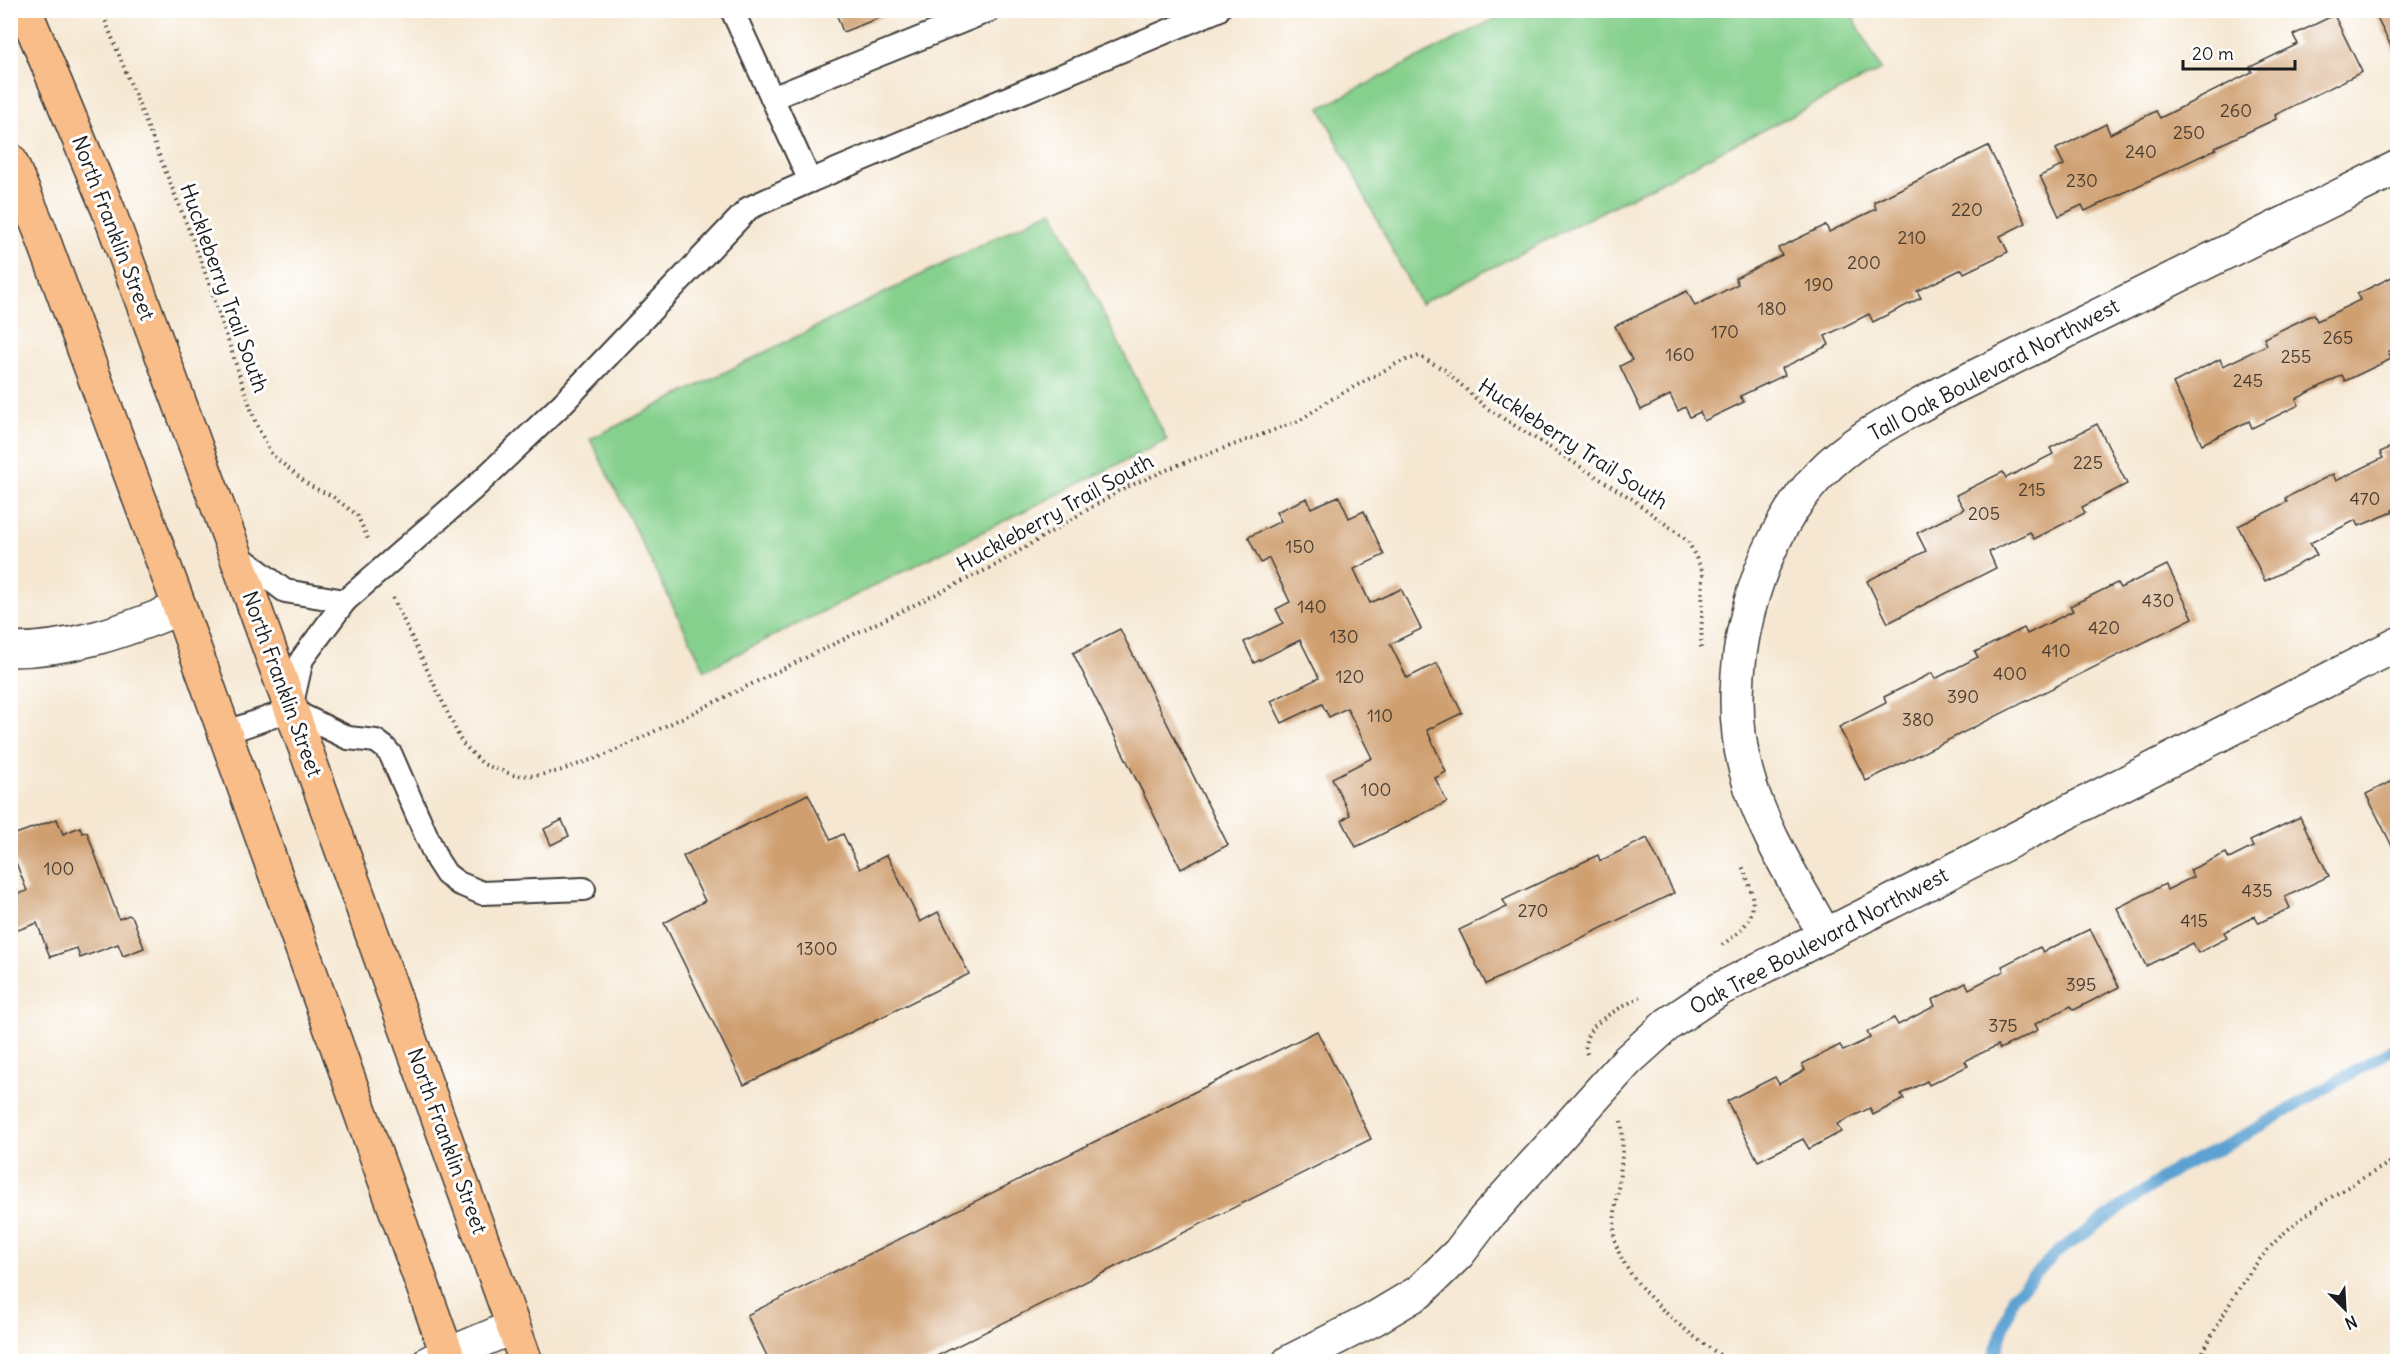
<svg xmlns="http://www.w3.org/2000/svg" width="2408" height="1372" viewBox="0 0 2408 1372" font-family="Delius,sans-serif">
<rect width="100%" height="100%" fill="#fff"/>
<filter id="ink" filterUnits="userSpaceOnUse"><feTurbulence type="fractalNoise" baseFrequency=".0167" numOctaves="2"/><feDisplacementMap in="SourceGraphic" scale="12" xChannelSelector="R" yChannelSelector="G"/><feConvolveMatrix kernelMatrix="1 2 1 2 8 2 1 2 1" color-interpolation-filters="sRGB"/></filter>
<filter id="wash" filterUnits="userSpaceOnUse"><feTurbulence type="fractalNoise" baseFrequency=".008" numOctaves="4" result="noise"/><feDisplacementMap in="SourceGraphic" scale="24" xChannelSelector="R" yChannelSelector="G"/><feGaussianBlur stdDeviation="1.35" result="paint"/><feColorMatrix in="noise" values="0 0 0 0 0 0 0 0 0 0 0 0 0 0 0 0 0 1.4 0 .05"/><feComposite in="paint" operator="in"/></filter>
<g filter="url(#wash)">
<rect width="100%" height="100%" fill="#f5e7d1"/>
<g fill="#86d08d" stroke="#517654" stroke-width="1.5">
<polygon points="1512,10 1850,11 1881,70 1420,304 1320,108"/>
<polygon points="1052,210 1167,440 705,670 590,439"/>
</g>
<g fill="none" stroke-linecap="round" stroke-linejoin="round">
<polyline stroke="#5ba1d1" stroke-width="12" points="1992,1362 2014,1296 2056,1253 2177,1168 2233,1142 2398,1046"/>
</g>
<g id="blocks">
<g fill="#cf9f70">
<polygon points="835,10 897,10 897,11 843,32"/>
<polygon points="2373,10 2398,10 2398,55 2396,56"/>
<polygon points="2334,15 2362,72 2275,115 2276,119 2215,147 2216,149 2085,211 2082,205 2059,216 2040,176 2064,165 2056,149 2106,124 2110,134 2156,111 2160,118 2252,72 2250,67 2298,44 2293,35"/>
<polygon points="1988,146 2026,223 2000,236 2008,252 1964,273 1962,269 1917,291 1921,298 1873,322 1869,314 1825,336 1829,345 1782,368 1785,375 1740,396 1744,402 1704,421 1700,412 1690,417 1685,407 1678,411 1670,395 1641,410 1620,366 1632,360 1615,326 1687,291 1695,306 1738,284 1735,278 1782,255 1778,248 1826,225 1829,232 1876,209 1874,202"/>
<polygon points="2398,274 2398,347 2388,351 2391,359 2345,381 2342,375 2296,399 2299,405 2252,428 2249,421 2202,444 2173,383 2220,359 2223,366 2267,345 2264,338 2314,314 2317,321 2360,300 2357,294"/>
<polygon points="2097,424 2127,484 2082,507 2085,513 2034,539 2030,532 1989,552 1996,568 1888,623 1867,581 1926,551 1917,533 1964,509 1956,495 2003,472 2006,478 2053,454 2050,448"/>
<polygon points="2398,444 2398,507 2392,510 2393,512 2359,526 2356,520 2310,543 2317,555 2265,581 2238,526 2287,502 2285,498 2333,474 2336,481 2383,458 2380,452"/>
<polygon points="1339,496 1349,518 1364,511 1384,555 1354,569 1370,603 1401,589 1421,629 1390,644 1407,678 1437,663 1462,713 1427,730 1446,772 1435,778 1447,802 1356,847 1342,820 1350,815 1332,778 1372,758 1347,708 1329,717 1322,704 1282,723 1271,701 1319,678 1300,640 1254,663 1244,642 1283,623 1276,609 1290,602 1269,558 1261,563 1248,537 1281,521 1276,512 1307,498 1311,508"/>
<polygon points="2167,565 2193,618 1866,781 1839,727 1886,703 1884,697 1932,673 1935,679 1978,657 1975,652 2024,628 2027,634 2073,611 2070,606 2117,583 2120,588"/>
<polygon points="1120,629 1228,845 1181,869 1073,653"/>
<polygon points="2398,778 2398,853 2396,854 2366,794"/>
<polygon points="808,794 831,840 843,834 860,869 887,855 920,922 938,912 969,974 744,1085 664,923 705,901 683,856"/>
<polygon points="2300,817 2329,876 2285,897 2290,908 2259,923 2255,916 2224,932 2227,938 2198,953 2193,943 2146,966 2117,908 2165,884 2167,890 2193,877 2190,870 2226,853 2229,859 2253,847 2250,841"/>
<polygon points="57,819 63,834 80,827 82,833 87,832 119,919 129,915 133,918 144,948 123,956 118,944 80,958 77,948 50,957 37,923 10,933 10,896 27,891 10,847 10,836"/>
<polygon points="562,820 569,836 551,845 544,829"/>
<polygon points="1647,838 1674,893 1486,984 1459,930 1507,907 1503,900 1598,855 1600,861"/>
<polygon points="2090,929 2119,987 2074,1010 2071,1006 2035,1024 2038,1030 2000,1049 1998,1045 1965,1061 1968,1066 1929,1085 1927,1081 1901,1094 1904,1099 1873,1115 1870,1108 1837,1124 1841,1132 1809,1149 1803,1139 1758,1161 1727,1101 1775,1077 1779,1084 1805,1070 1802,1064 1840,1045 1843,1051 1870,1038 1867,1032 1894,1018 1898,1025 1935,1006 1932,1000 1966,983 1969,989 2004,971 2002,966 2040,947 2043,952"/>
<polygon points="1317,1031 1371,1139 925,1362 770,1362 747,1315"/>
</g>
</g>
</g>
<g filter="url(#ink)">
<use href="#blocks" fill-opacity="0" stroke="#3d3a37" stroke-width="1.5"/>
<g fill="none" stroke-linecap="round" stroke-linejoin="round">
<defs>
<g id="lane">
<polyline points="772,98 990,10"/>
<polyline points="810,181 1218,10"/>
<polyline points="235,553 285,591 345,601"/>
<polyline points="291,708 302,659 345,601 473,489 561,405 749,208 810,181 732,10"/>
<polyline points="224,733 291,710 348,738 376,741 384,747 391,755 437,860 446,874 458,883 482,893 584,889"/>
</g>
<g id="street">
<path d="M10,650c61,0 115,-19 170,-42"/>
<path d="M1825,935c-29,-53 -64,-106 -79,-164 -26,-95 6,-227 75,-298 33,-35 79,-56 121,-80l456,-226"/>
<polyline points="430,1362 513,1327"/>
<polyline points="1289,1362 1372,1320 1419,1292 1459,1253 1484,1220 1627,1061 1668,1024 1720,989 2398,644"/>
</g>
<g id="primary">
<polyline points="25,10 108,209 235,553 526,1362"/>
<polyline points="10,160 39,228 180,608 450,1362"/>
</g>
</defs>
<use href="#lane" stroke="#3d3a37" stroke-width="26"/>
<use href="#street" stroke="#3d3a37" stroke-width="36"/>
<use href="#primary" stroke="#3d3a37" stroke-width="36"/>
<g stroke="#3d3a37" stroke-width="4" stroke-dasharray="1.5 4.5" stroke-linecap="butt">
<polyline points="101,10 201,260 256,424 272,455 310,486 332,496 357,515 368,539"/>
<polyline points="393,598 462,743 483,764 514,775 535,776 559,771 608,754 996,565 1120,490 1178,465 1299,421 1328,401 1398,363 1419,356 1445,370 1485,407 1632,499 1688,541 1703,572 1701,652"/>
<path d="M1722,945c36,-25 37,-40 20,-79"/>
<path d="M1587,1054c-10,-29 32,-44 53,-57"/>
<path d="M1621,1121c6,33 -7,76 -7,110 1,48 79,108 117,131"/>
<path d="M2197,1362c23,-40 44,-84 75,-117 36,-38 81,-61 126,-87"/>
</g>
<use href="#lane" stroke="#fff" stroke-width="22"/>
<use href="#street" stroke="#fff" stroke-width="33"/>
<use href="#primary" stroke="#f8bd89" stroke-width="33"/>
</g>
</g>
<g text-anchor="middle" stroke-width="6" stroke-linejoin="round" paint-order="stroke">
<g font-size="18" fill="#493d31">
<text x="2236" y="117">260</text>
<text x="2189" y="139">250</text>
<text x="2141" y="158">240</text>
<text x="2082" y="187">230</text>
<text x="1967" y="216">220</text>
<text x="1912" y="244">210</text>
<text x="1864" y="269">200</text>
<text x="1819" y="291">190</text>
<text x="1772" y="315">180</text>
<text x="1725" y="338">170</text>
<text x="2338" y="344">265</text>
<text x="1680" y="361">160</text>
<text x="2296" y="363">255</text>
<text x="2248" y="387">245</text>
<text x="2088" y="469">225</text>
<text x="2032" y="496">215</text>
<text x="2365" y="505">470</text>
<text x="1984" y="520">205</text>
<text x="1300" y="553">150</text>
<text x="2158" y="607">430</text>
<text x="1312" y="613">140</text>
<text x="2104" y="634">420</text>
<text x="1344" y="643">130</text>
<text x="2056" y="657">410</text>
<text x="2010" y="680">400</text>
<text x="1350" y="683">120</text>
<text x="1963" y="703">390</text>
<text x="1380" y="722">110</text>
<text x="1918" y="726">380</text>
<text x="1376" y="796">100</text>
<text x="59" y="875">100</text>
<text x="2257" y="897">435</text>
<text x="1533" y="917">270</text>
<text x="2194" y="927">415</text>
<text x="817" y="955">1300</text>
<text x="2081" y="991">395</text>
<text x="2003" y="1032">375</text>
</g>
<g font-size="21" fill="#1c1c1c" stroke="#fff">
<text transform="translate(113 228) rotate(69)" y="7">North Franklin Street</text>
<text transform="translate(224 288) rotate(70)" y="7">Huckleberry Trail South</text>
<text transform="translate(1994 370) rotate(-28)" y="7">Tall Oak Boulevard Northwest</text>
<text transform="translate(1573 444) rotate(33)" y="7">Huckleberry Trail South</text>
<text transform="translate(1055 513) rotate(-29)" y="7">Huckleberry Trail South</text>
<text transform="translate(282 684) rotate(70)" y="7">North Franklin Street</text>
<text transform="translate(1819 941) rotate(-28)" y="7">Oak Tree Boulevard Northwest</text>
<text transform="translate(447 1141) rotate(70)" y="7">North Franklin Street</text>
</g>
</g>
<rect width="2408" height="1372" fill="none" stroke="#fff" stroke-width="36"/>
<g transform="translate(2345 1309) rotate(156)" stroke="#ffffff" stroke-width="4.5" paint-order="stroke">
<path d="M0-4.5L10 22L0 15L-10 22Z" fill="#1c1c1c"/>
<text y="-9" font-size="16" font-weight="bold" text-anchor="middle" fill="#1c1c1c">N</text>
</g>
<path d="M2183 60v9h112v-9" fill="none" stroke="#1c1c1c" stroke-width="3"/>
<text x="2192" y="60" font-size="18" fill="#1c1c1c" stroke="#ffffff" stroke-width="4.5" paint-order="stroke">20 m</text>
</svg>
